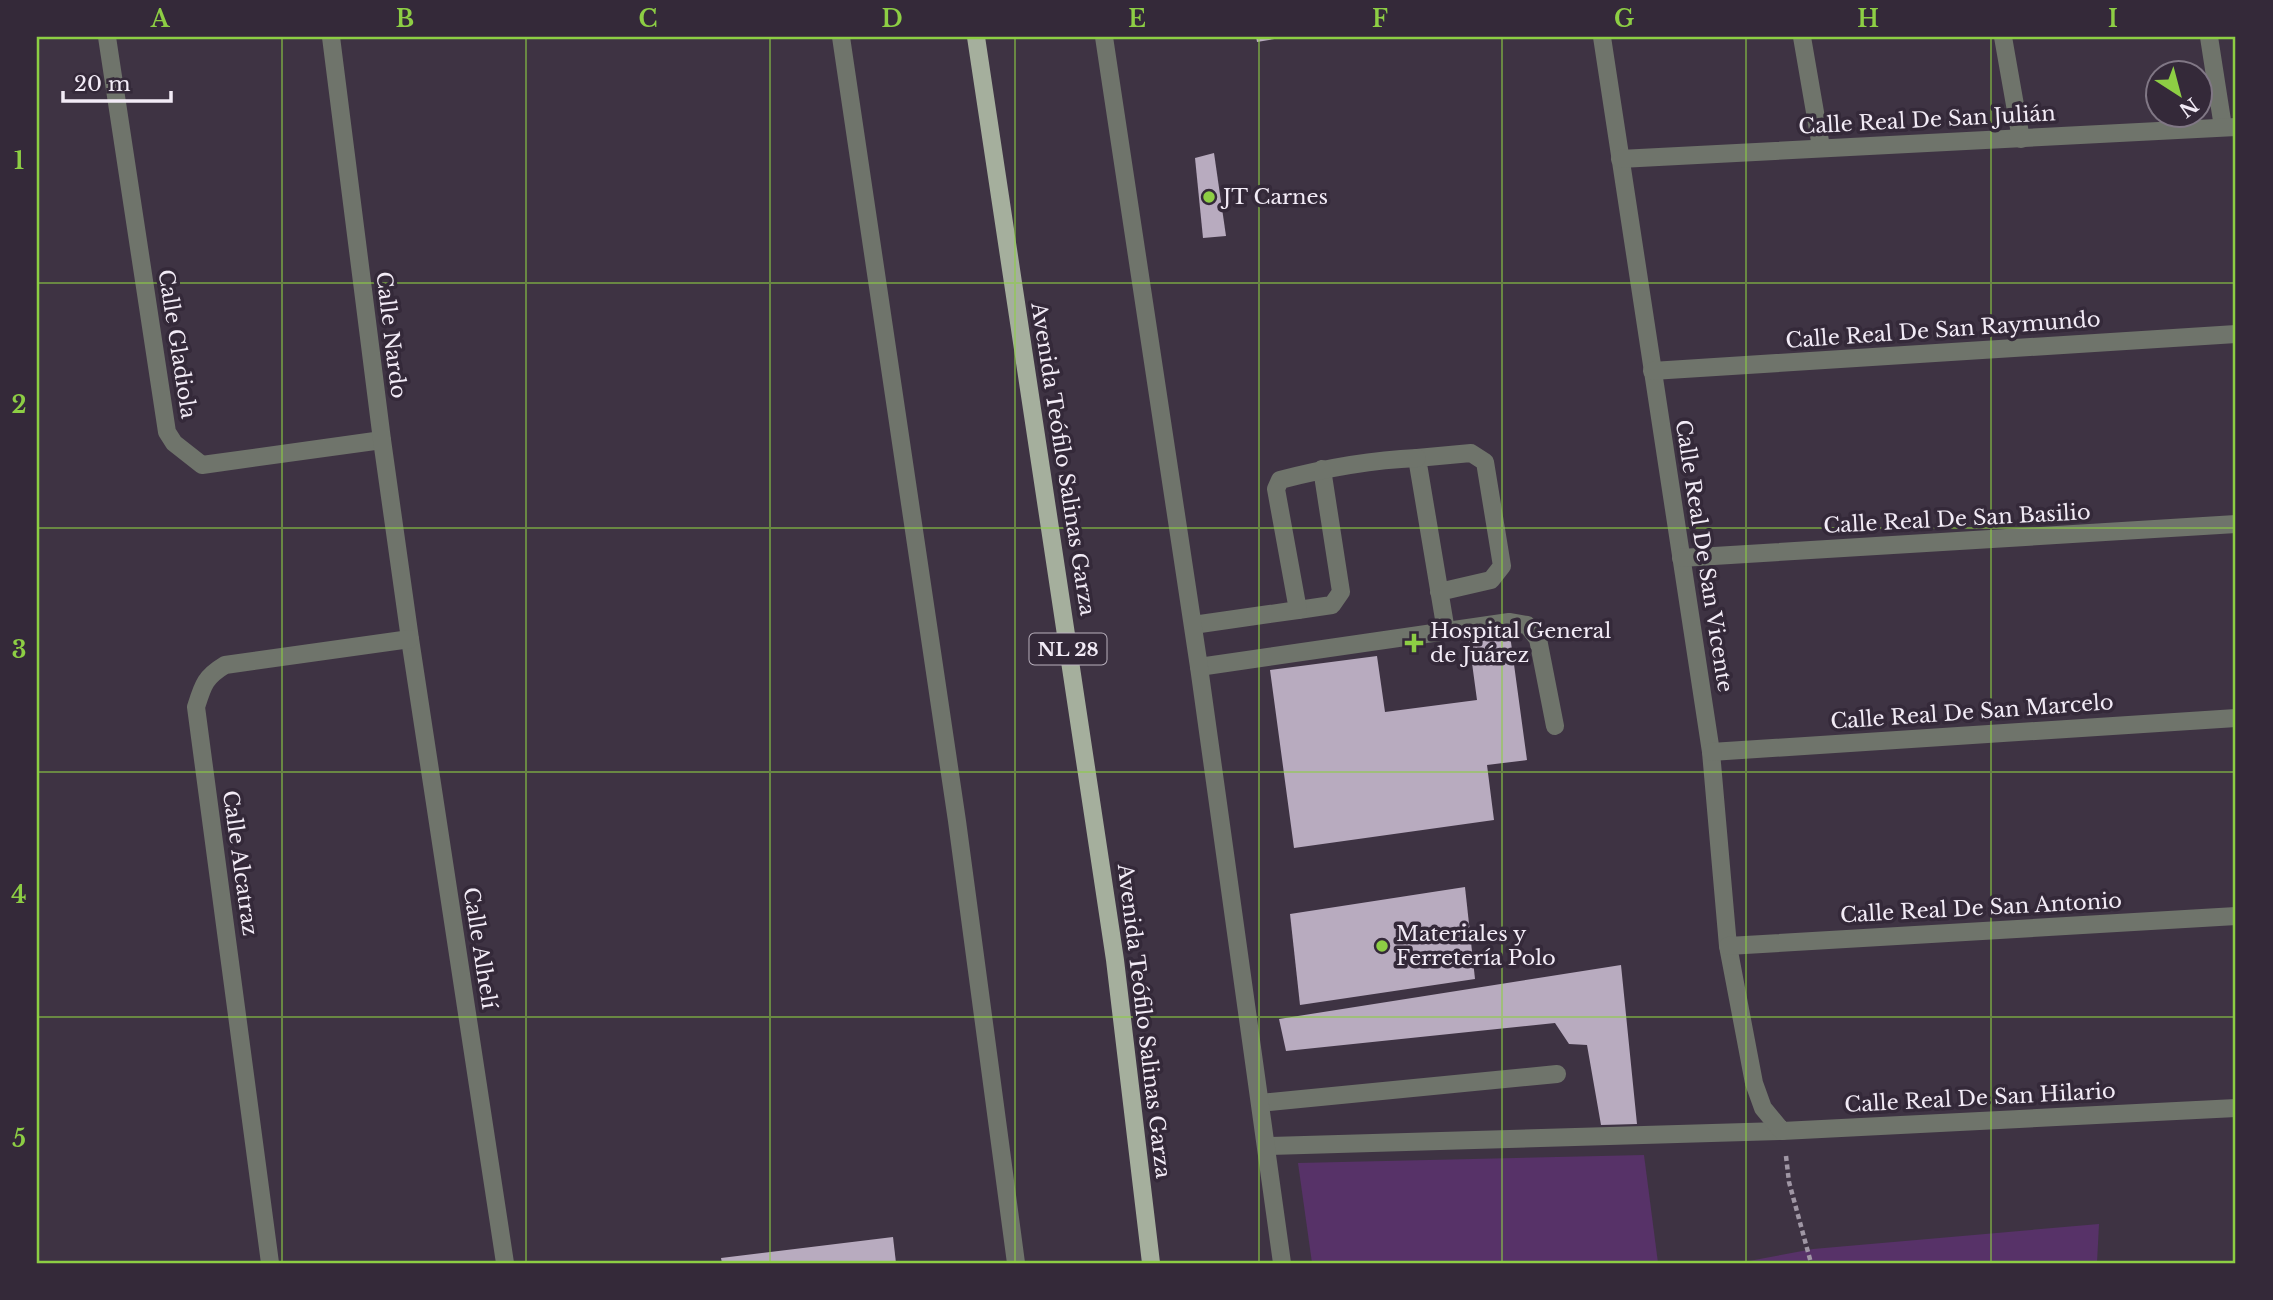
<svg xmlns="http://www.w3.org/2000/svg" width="2273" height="1300" viewBox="0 0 2273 1300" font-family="'Libre Baskerville',serif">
<rect width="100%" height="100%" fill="#3e3343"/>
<g fill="#573268">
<polygon points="1644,1155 1658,1263 1312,1263 1298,1163"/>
<polygon points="2099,1224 2097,1263 1738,1263 1813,1249"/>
</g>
<g fill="#b8abbf">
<polygon points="1256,37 1280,37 1280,38 1257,42"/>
<polygon points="1214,153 1226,236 1203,238 1195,158"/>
<polygon points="1510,635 1527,760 1487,765 1494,820 1294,848 1270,670 1377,656 1385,712 1477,700 1469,641"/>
<polygon points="1465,887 1475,979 1300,1005 1290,914"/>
<polygon points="1621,965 1637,1124 1601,1125 1587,1045 1569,1044 1555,1023 1286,1051 1279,1019"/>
<polygon points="893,1237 896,1263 722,1263 721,1258"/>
</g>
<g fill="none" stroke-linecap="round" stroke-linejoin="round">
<polyline stroke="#a097a5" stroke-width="4.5" stroke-dasharray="5 3.5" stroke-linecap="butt" points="1786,1156 1789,1182 1811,1263"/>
<g stroke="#6f746b" stroke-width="18">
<polyline points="1439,592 1491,580 1502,566 1485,462 1471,453 1417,458 1446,631"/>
<polyline points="1298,610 1332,605 1341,592 1322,469"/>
<path d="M1193,625l105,-15 -22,-121 4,-9c46,-12 90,-20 137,-22"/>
<polyline points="1199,667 1509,622 1527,625 1538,639 1555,726"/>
<polyline points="1260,1103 1557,1074"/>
<polyline points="1267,1146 1782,1131"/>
</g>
<g stroke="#6f746b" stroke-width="18">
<polyline points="107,37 167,432 174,443 202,465 382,440"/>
<polyline points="331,37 382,440 410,639 505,1263"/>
<polyline points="1602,37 1711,752 1728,946 1754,1083 1763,1108 1782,1131 2236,1108"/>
<polyline points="1802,37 1821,147"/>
<polyline points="2003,37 2021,139"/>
<polyline points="2209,37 2223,127"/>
<polyline points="1620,159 2236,127"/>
<polyline points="1652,371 2236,334"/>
<polyline points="1681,558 2236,524"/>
<polyline points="1711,752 2236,718"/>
<polyline points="1728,946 2236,916"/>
<path d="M270,1263l-74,-556c7,-22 9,-30 29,-42l185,-26"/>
</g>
<g stroke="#6f746b" stroke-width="18">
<polyline points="841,37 957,821 1016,1263"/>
<polyline points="1104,37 1199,667 1282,1263"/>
</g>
<polyline stroke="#a5af9d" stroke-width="18" points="976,37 1115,960 1151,1263"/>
</g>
<path fill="none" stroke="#8dce44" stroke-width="2" stroke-opacity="0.55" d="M282,37v1226M526,37v1226M770,37v1226M1015,37v1226M1259,37v1226M1502,37v1226M1746,37v1226M1991,37v1226M37,283h2199M37,528h2199M37,772h2199M37,1017h2199"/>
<g fill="#8dce44" stroke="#342939" stroke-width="2.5">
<circle cx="1209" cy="197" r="7"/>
<path d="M1410.5 632.5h7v7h7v7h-7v7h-7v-7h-7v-7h7z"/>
<circle cx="1382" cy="946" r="7"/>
</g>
<g text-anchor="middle" stroke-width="7" stroke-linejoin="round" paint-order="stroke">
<rect fill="#342939" stroke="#b9b1bd" stroke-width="2" x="1029.5" y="633.5" width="77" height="31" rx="5"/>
<g font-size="19" font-weight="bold" fill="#f2ebf6">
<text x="1068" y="656">NL 28</text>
</g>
<g font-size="21" fill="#f2ebf6" stroke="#342939">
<text transform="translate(1927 120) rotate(-3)" y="7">Calle Real De San Julián</text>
<text transform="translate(1943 330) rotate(-4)" y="7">Calle Real De San Raymundo</text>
<text transform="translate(391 335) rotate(83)" y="7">Calle Nardo</text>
<text transform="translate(177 344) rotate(81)" y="7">Calle Gladiola</text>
<text transform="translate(1063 459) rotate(81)" y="7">Avenida Teófilo Salinas Garza</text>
<text transform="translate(1957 519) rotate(-3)" y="7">Calle Real De San Basilio</text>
<text transform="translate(1704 556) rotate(81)" y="7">Calle Real De San Vicente</text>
<text transform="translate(1972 712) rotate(-4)" y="7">Calle Real De San Marcelo</text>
<text transform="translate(240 863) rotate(82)" y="7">Calle Alcatraz</text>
<text transform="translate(1981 908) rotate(-3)" y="7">Calle Real De San Antonio</text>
<text transform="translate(480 948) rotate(81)" y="7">Calle Alhelí</text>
<text transform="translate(1144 1021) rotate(83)" y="7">Avenida Teófilo Salinas Garza</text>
<text transform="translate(1980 1098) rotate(-3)" y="7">Calle Real De San Hilario</text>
</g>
<g font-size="21" fill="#f2ebf6" stroke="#342939" text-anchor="start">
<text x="1223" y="204">JT Carnes</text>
<text x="1430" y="638">Hospital General<tspan x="1430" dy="24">de Juárez</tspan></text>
<text x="1396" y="941">Materiales y<tspan x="1396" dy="24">Ferretería Polo</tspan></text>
</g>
</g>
<rect width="2273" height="1300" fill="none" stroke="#342939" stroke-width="77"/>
<g transform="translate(2179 94) rotate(144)"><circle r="33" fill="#342939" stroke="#807785" stroke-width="2"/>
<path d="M0-5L12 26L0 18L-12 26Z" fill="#8dce44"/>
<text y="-10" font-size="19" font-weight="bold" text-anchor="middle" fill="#f2ebf6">N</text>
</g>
<path d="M63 91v10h108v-10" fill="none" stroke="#f2ebf6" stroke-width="3.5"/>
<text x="74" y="91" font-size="21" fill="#f2ebf6" stroke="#342939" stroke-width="5" paint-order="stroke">20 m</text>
<rect x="38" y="38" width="2196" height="1224" fill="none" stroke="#8dce44" stroke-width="2.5"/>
<g font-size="23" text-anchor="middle" font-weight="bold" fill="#8dce44">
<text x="160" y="27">A</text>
<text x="405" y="27">B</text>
<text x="648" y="27">C</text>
<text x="892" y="27">D</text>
<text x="1137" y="27">E</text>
<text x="1380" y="27">F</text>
<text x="1624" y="27">G</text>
<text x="1868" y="27">H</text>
<text x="2113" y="27">I</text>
<text x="19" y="169">1</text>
<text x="19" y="413">2</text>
<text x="19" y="658">3</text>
<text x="19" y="903">4</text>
<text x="19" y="1147">5</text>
</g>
</svg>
